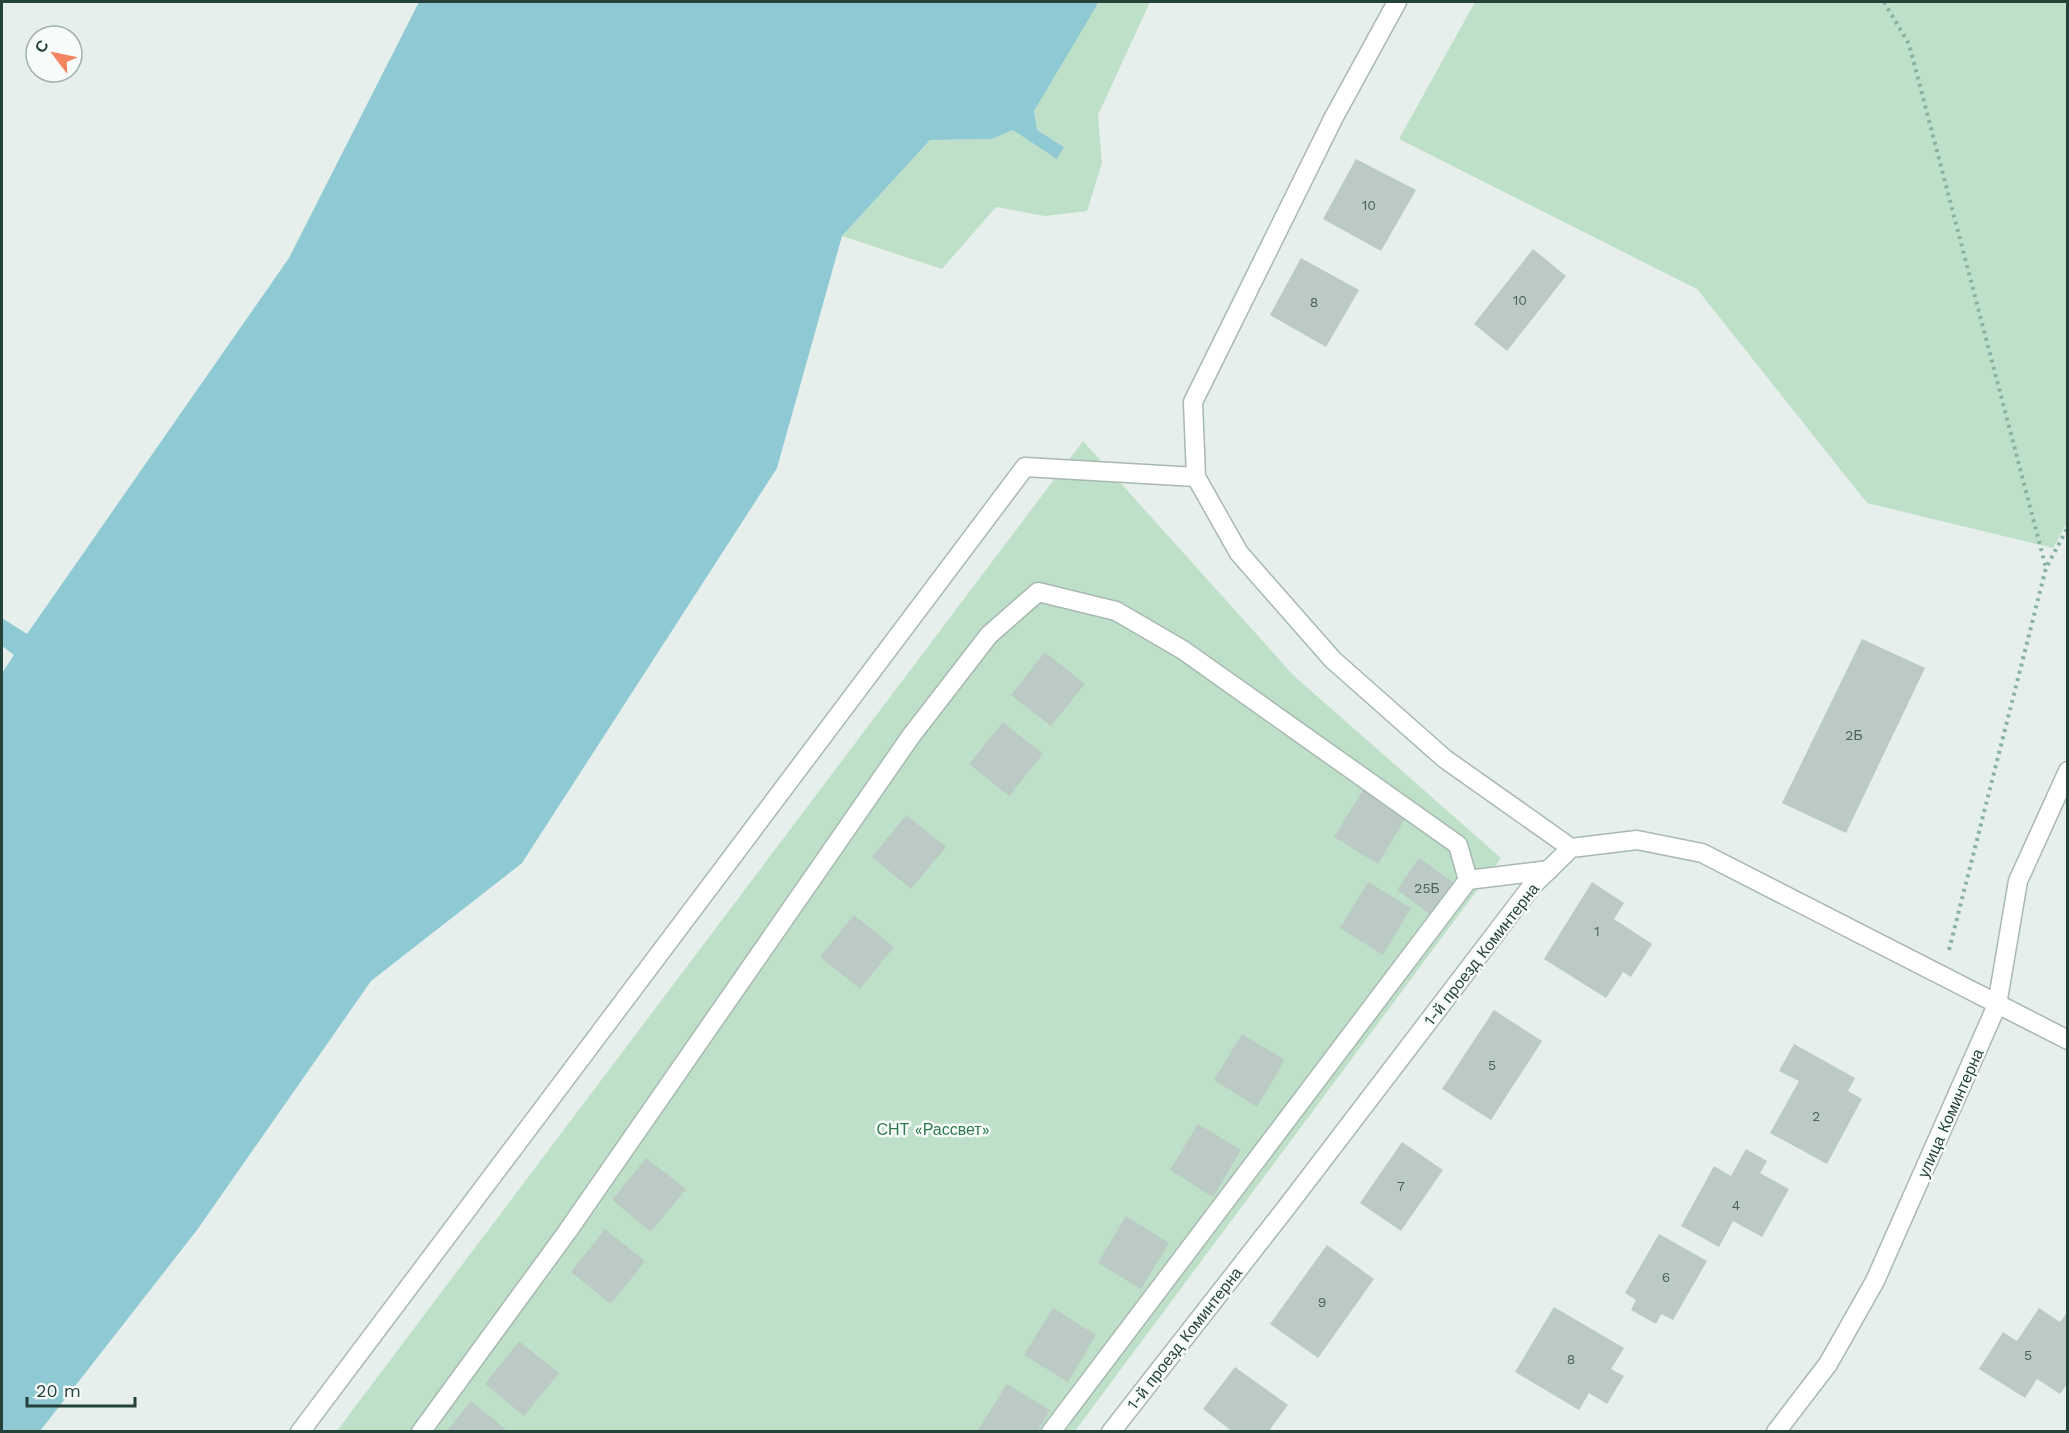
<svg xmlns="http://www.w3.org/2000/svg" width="2069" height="1433" viewBox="0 0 2069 1433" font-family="'Work Sans',sans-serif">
<rect width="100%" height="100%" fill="#e6efeb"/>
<g fill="#bfe0c8">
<polygon points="1097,2 1150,2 1098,115 1102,163 1087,211 1045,216 996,207 942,269 842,236 930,140 992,139 1013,130 1064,147 1037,130 1034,111"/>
<polygon points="1475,2 2067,2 2068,521 2053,548 1867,503 1697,289 1399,139"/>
<polygon points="1083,441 1293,675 1501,858 1075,1431 336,1432"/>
</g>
<polygon fill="#8ec9d4" points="419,2 1097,2 1097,5 1034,111 1037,130 1064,147 1057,159 1013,130 992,139 930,140 842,236 777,468 522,863 371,981 197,1230 40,1431 2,1431 2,673 14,655 2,646 2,618 27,634 289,258"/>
<g fill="#bbcac4">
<polygon points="1356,159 1416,190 1381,251 1323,219"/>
<polygon points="1533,249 1566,276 1507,351 1474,324"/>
<polygon points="1301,258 1359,290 1326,347 1270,315"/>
<polygon points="1862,639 1925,668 1846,833 1782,803"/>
<polygon points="1045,652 1085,684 1051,726 1011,695"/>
<polygon points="1003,722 1043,754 1009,796 969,764"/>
<polygon points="1363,790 1406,817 1378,864 1334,837"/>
<polygon points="906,815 946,847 911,889 872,857"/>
<polygon points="1419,858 1457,885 1434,917 1397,890"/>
<polygon points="1368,882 1411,908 1383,955 1340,928"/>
<polygon points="1592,882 1624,903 1614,919 1652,944 1631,977 1623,972 1606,998 1544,959"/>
<polygon points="854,915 894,947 860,989 820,957"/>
<polygon points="1494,1010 1542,1041 1491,1120 1442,1089"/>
<polygon points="1242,1034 1285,1060 1257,1107 1214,1080"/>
<polygon points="1794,1044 1855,1078 1848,1091 1862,1099 1827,1164 1770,1133 1799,1081 1779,1071"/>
<polygon points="1198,1124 1241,1150 1213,1197 1170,1170"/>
<polygon points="1402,1142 1443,1170 1401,1231 1360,1203"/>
<polygon points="1746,1149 1767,1161 1760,1173 1789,1189 1762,1237 1733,1221 1719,1247 1681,1226 1714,1166 1731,1176"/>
<polygon points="646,1158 686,1189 651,1232 612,1200"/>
<polygon points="1126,1216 1169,1243 1141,1289 1098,1263"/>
<polygon points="605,1229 645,1261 611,1304 571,1272"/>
<polygon points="1659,1234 1707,1261 1673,1320 1661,1314 1656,1324 1631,1310 1636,1300 1625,1293"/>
<polygon points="1327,1245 1374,1279 1318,1358 1270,1324"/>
<polygon points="1554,1307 1624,1348 1611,1369 1624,1376 1607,1404 1589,1393 1579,1410 1515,1372"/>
<polygon points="1053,1308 1096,1335 1068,1382 1024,1355"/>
<polygon points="2039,1308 2060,1322 2068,1311 2068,1383 2060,1394 2037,1379 2025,1398 1979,1369 2003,1332 2017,1341"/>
<polygon points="519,1341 559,1373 524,1416 485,1384"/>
<polygon points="1235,1367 1288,1405 1268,1432 1233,1432 1203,1409"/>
<polygon points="1007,1384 1050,1410 1037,1432 978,1430"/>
<polygon points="471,1401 509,1432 446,1432"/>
</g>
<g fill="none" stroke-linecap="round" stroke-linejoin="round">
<defs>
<g id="minor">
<polyline points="1397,2 1334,117 1193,402 1196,477 1239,553 1333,660 1445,759 1571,848"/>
<polyline points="300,1432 1025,467 1196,477"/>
<polyline points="421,1432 567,1232 911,736 989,635 1038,592 1116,611 1183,650 1458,845 1468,880"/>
<polyline points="1051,1432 1468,880 1549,870"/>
<polyline points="1111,1432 1286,1208 1531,887 1571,848 1637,840 1702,853 2068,1040"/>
<polyline points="1776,1432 1828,1364 1875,1281 1997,1005 2018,881 2068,771"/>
</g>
</defs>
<use href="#minor" stroke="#a8b8b2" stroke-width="21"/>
<g stroke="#86b3a5" stroke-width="4" stroke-dasharray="3 4.5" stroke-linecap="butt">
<polyline points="1884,2 1909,44 2046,568"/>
<polyline points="1949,950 2046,568 2068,527"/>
</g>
<use href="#minor" stroke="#fff" stroke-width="18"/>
</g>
<g text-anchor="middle" stroke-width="5" stroke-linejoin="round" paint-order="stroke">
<g font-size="14" fill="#4a645c">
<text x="1369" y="210">10</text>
<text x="1520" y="305">10</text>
<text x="1314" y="307">8</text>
<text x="1854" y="740">2Б</text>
<text x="1427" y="893">25Б</text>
<text x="1597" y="936">1</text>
<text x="1492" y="1070">5</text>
<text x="1816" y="1121">2</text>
<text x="1401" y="1191">7</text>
<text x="1736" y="1210">4</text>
<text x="1666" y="1282">6</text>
<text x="1322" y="1307">9</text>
<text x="2028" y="1360">5</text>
<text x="1571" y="1364">8</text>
</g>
<g font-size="16" fill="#24423a" stroke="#f7fbf9">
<text transform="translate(1481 954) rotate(-52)" y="6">1-й проезд Коминтерна</text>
<text transform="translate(1950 1113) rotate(-66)" y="6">улица Коминтерна</text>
<text transform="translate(1184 1338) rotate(-52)" y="6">1-й проезд Коминтерна</text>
</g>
<g font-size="16" fill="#2d7a4b" stroke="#f7fbf9">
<text x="933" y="1135">СНТ «Рассвет»</text>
</g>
</g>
<rect width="2069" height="1433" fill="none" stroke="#24423a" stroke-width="6"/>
<g transform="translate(54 54) rotate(302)"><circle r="28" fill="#f7fbf9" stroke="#a3b1ad" stroke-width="1.5"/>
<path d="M0-4.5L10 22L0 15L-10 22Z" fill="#f4845f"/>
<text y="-9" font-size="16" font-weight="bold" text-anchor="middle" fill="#24423a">С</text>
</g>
<path d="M27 1397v9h108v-9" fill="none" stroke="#24423a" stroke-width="3"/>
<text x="36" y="1397" font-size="18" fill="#24423a" stroke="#f7fbf9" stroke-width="4.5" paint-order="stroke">20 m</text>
</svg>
